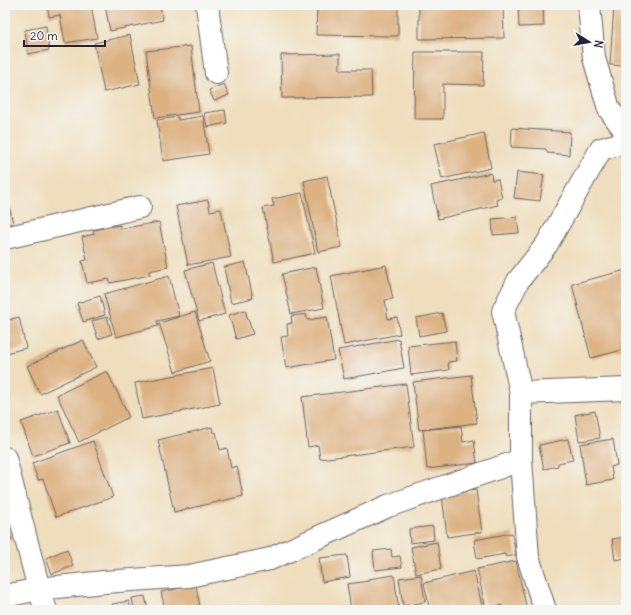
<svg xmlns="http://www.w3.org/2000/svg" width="631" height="615" viewBox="0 0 631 615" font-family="Delius,sans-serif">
<rect width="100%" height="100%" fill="#f6f6f2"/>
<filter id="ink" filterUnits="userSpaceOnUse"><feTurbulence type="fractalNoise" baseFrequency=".025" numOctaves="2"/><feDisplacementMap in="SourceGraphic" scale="8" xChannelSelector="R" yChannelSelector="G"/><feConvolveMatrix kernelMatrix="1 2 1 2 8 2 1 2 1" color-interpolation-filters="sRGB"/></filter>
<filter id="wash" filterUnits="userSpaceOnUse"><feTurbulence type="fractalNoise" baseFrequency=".012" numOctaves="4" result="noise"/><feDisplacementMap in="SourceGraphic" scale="16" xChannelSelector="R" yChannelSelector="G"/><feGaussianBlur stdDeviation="0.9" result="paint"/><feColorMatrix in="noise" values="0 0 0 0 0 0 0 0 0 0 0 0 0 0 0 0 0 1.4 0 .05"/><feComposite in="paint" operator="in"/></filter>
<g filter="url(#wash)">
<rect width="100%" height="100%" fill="#efdebd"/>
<g id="blocks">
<g fill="#ddb283">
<polygon points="47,5 91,5 97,38 65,43 60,15 49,17"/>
<polygon points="105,5 160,5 163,20 110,31"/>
<polygon points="317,5 398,5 398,36 316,35"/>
<polygon points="419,5 503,5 504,38 419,39"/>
<polygon points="518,5 543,5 544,26 519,27"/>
<polygon points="614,5 626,5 626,66 610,65"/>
<polygon points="46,26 49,50 28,54 25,30"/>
<polygon points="130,35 140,84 104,92 94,43"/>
<polygon points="191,46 199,112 155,118 146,51"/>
<polygon points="415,52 484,52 483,85 443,84 443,119 414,119"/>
<polygon points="340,54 340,70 371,70 372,97 282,98 281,55"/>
<polygon points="224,84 229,95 214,101 209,90"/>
<polygon points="225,110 227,123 207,127 204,113"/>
<polygon points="203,116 209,154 163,161 157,120 178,117 178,120"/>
<polygon points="512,128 570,132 569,155 547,153 546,149 511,147"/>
<polygon points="484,133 491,168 442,179 434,144"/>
<polygon points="517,172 544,175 540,201 514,198"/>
<polygon points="491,173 492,180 498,179 502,198 496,200 498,205 438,219 431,186"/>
<polygon points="327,176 342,247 318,252 304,181"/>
<polygon points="302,193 315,253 274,262 263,208 274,206 272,199"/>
<polygon points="5,196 7,196 13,223 5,225"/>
<polygon points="208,200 210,211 221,209 231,257 188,265 176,206"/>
<polygon points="517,217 519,233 493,235 492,219"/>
<polygon points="159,222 168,267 149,271 150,275 110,283 109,279 87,283 82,261 87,260 82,237 94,234 93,230 120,225 120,229"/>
<polygon points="245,262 253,298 231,303 224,267"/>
<polygon points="212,263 225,314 199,321 185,270"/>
<polygon points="386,265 393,299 385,300 388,319 397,317 400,334 344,345 331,276"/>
<polygon points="316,267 324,308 291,314 282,274"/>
<polygon points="626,270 626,349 591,358 572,284"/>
<polygon points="169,276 179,316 157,321 158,326 116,337 104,294"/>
<polygon points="100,296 105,315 83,322 77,303"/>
<polygon points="245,310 253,334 236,339 229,315"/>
<polygon points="195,312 210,361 175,372 159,323"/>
<polygon points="442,313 446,331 419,336 416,318"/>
<polygon points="306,314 307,320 327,317 334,360 286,368 281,337 288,336 287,324 292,323 291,316"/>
<polygon points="19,317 26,348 6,353 5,321"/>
<polygon points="107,317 112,334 98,339 92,321"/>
<polygon points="399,339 404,368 344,379 338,350"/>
<polygon points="83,340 96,367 40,394 27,366"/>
<polygon points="455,341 457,361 448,362 449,370 411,375 408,346"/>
<polygon points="213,368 220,404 142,419 135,383"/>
<polygon points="107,371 129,417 79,442 57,395"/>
<polygon points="471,375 477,423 419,430 413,382"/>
<polygon points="406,384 414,447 320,459 318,445 308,447 302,397"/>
<polygon points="58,409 70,443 33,456 21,422"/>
<polygon points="595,411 600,438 579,441 575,415"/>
<polygon points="461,426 463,442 474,440 477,463 427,469 423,430"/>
<polygon points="212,427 213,433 216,432 220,450 227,448 231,468 237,466 243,496 174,512 158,440"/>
<polygon points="568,439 573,460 558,463 558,466 544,469 539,445"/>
<polygon points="613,439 617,465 611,467 613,480 586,485 580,444"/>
<polygon points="93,441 113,497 56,517 43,479 38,480 32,463"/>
<polygon points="476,490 482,532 447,537 442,495"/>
<polygon points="7,526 12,540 5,542 5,527"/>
<polygon points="433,526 434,540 410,543 409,529"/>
<polygon points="512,533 516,555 506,557 505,554 477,559 474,540"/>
<polygon points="626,537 626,558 615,560 612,539"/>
<polygon points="437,542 441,569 416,574 411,547"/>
<polygon points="67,549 73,566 52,574 46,558"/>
<polygon points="391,549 392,557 400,556 402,567 375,570 373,551"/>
<polygon points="347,555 350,577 322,582 319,558"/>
<polygon points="516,561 527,610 503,610 502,605 486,609 477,569"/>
<polygon points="474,571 483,610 430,610 424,583"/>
<polygon points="394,575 399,610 351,610 347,584 369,581 368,579"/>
<polygon points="421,575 425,602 403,606 399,578"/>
<polygon points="196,585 200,607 187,610 165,610 161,592"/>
<polygon points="145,596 148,610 134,610 132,598"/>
<polygon points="129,601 131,610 113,610 112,604"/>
<polygon points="422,607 422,610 407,610 407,609"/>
</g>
</g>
</g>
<g filter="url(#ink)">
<use href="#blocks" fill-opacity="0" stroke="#6a6468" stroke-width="1"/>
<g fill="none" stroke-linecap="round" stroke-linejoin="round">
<defs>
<g id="minor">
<polyline points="207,5 216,73"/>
<polyline points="589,5 594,58 609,109 626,132"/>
<polyline points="5,238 140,207"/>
<polyline points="521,393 626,389"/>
<polyline points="5,458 39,589 46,610"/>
<polyline points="5,596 39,589 104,582 189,576 270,559 388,506 521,460"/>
<polyline points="545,610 528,557 521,460 521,393 503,311 518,281 547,244 601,149 626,142"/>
</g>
</defs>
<use href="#minor" stroke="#6a6468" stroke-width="24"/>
<use href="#minor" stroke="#fff" stroke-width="22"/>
</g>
</g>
<rect width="631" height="615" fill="none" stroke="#f6f6f2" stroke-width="20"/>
<g transform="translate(589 42) rotate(101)" stroke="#f6f6f2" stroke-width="3" paint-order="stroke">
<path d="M0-3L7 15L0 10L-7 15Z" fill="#22223b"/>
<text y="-6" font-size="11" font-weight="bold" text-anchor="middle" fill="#22223b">N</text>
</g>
<path d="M24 40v6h81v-6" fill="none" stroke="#22223b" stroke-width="2"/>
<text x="30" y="40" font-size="12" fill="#22223b" stroke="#f6f6f2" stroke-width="3" paint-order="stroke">20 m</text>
</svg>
